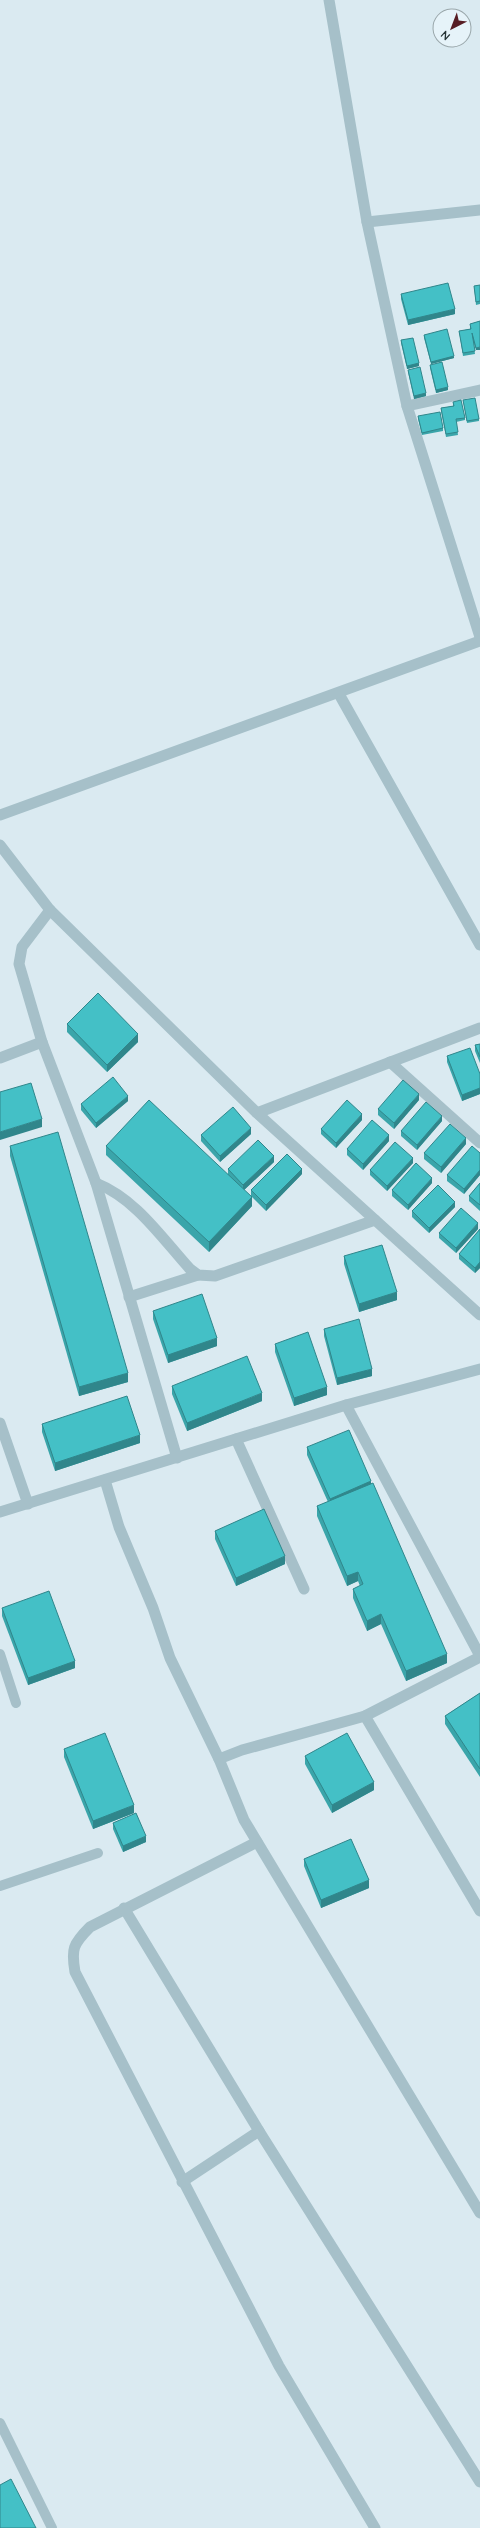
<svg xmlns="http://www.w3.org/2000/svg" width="480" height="2528" viewBox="0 0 480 2528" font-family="Quicksand,sans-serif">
<rect width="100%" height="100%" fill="#daeaf1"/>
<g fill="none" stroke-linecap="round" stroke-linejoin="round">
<g stroke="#a6c0c9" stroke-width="10">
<polyline points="0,1654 16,1703"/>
<polyline points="0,1886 98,1853"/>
<polyline points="0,2423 52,2528"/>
</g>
<g stroke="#a6c0c9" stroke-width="11">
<polyline points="329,0 367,222 407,406 480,637"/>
<polyline points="367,222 480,210"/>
<polyline points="407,406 480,390"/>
<polyline points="339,694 480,945"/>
<polyline points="0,815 480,641"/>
<polyline points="0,845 50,910 257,1113 480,1315"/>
<polyline points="50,910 22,947 19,964 42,1042 96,1183 177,1458"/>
<polyline points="0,1058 42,1042"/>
<polyline points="390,1062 480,1143"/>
<polyline points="257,1113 480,1028"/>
<path d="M96,1183c40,16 65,54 94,86l8,6 17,1 160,-56"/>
<polyline points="129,1297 198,1275"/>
<polyline points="346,1405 480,1656"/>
<polyline points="0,1423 28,1504"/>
<polyline points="236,1439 304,1589"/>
<polyline points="105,1480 119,1527 153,1608 170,1658 219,1759 244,1820 480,2213"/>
<polyline points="365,1716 480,1911"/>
<polyline points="219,1759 242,1750 365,1716 480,1657"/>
<path d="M257,1842l-167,85c-17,17 -19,22 -15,45l204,394 96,162"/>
<polyline points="124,1908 259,2131 480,2482"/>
<polyline points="182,2182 259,2131"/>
</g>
<polyline stroke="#a6c0c9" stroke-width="11" points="0,1512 346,1405 480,1369"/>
</g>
<g fill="#3aa5aa">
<polygon points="480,285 480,304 476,305 474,286"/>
<polygon points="401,294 455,314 408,325 401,299"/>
<polygon points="480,321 476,350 473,341 475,354 463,356 459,331 470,329 470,324"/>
<polygon points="424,335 454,358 431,364 424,338"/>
<polygon points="401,340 419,366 407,369 401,343"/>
<polygon points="430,365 448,390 436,393 430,368"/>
<polygon points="408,370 426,396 414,399 408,372"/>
<polygon points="463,400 479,419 479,421 467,423"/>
<polygon points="453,402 465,418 465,420 456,422 458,435 446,437 441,411 441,408 453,406"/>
<polygon points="418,416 443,428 443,431 422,435 418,419"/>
<polygon points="67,1024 138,1042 107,1072 67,1032"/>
<polygon points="480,1044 480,1063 475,1051 475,1045"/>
<polygon points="447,1056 480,1074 480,1094 462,1101 447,1062"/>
<polygon points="419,1100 394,1129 378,1115 378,1109"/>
<polygon points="128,1101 96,1128 81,1110 81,1104"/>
<polygon points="362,1120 336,1148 321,1134 321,1129"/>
<polygon points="442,1121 417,1150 401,1136 401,1131"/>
<polygon points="251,1134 220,1162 201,1141 201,1135"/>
<polygon points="389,1141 363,1170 347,1155 347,1149"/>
<polygon points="466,1144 441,1173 424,1159 424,1153"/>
<polygon points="10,1146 128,1382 79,1396 10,1156"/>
<polygon points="106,1146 228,1174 228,1169 274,1162 244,1190 252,1206 209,1252 106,1155"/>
<polygon points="480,1153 480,1175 464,1194 447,1181 447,1175"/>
<polygon points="413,1163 387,1191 370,1175 370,1170"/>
<polygon points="302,1174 266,1211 251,1196 251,1190"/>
<polygon points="432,1183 408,1210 392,1196 392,1190"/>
<polygon points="480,1183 480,1211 469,1201 469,1196"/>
<polygon points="455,1207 429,1233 412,1217 412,1211"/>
<polygon points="478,1229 456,1253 439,1238 439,1233"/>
<polygon points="480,1229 480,1268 475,1273 459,1259 459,1254"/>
<polygon points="344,1256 397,1300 359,1312 344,1264"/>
<polygon points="153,1311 217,1346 168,1363 153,1319"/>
<polygon points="324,1329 372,1376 337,1385 324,1336"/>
<polygon points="275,1344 327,1395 294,1406 275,1352"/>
<polygon points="172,1386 262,1401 187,1431 172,1394"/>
<polygon points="42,1424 140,1443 55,1471 42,1432"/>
<polygon points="307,1447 371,1483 447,1663 406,1681 381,1624 367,1631 353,1598 353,1589 360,1586 358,1581 347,1586 317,1516 317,1506 328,1502 307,1455"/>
<polygon points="215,1531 285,1564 236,1586 215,1539"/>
<polygon points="2,1608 75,1668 28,1685 2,1616"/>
<polygon points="480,1693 480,1777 445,1724 445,1716"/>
<polygon points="64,1749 134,1813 93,1829 64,1757"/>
<polygon points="305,1756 374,1790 332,1813 305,1764"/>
<polygon points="113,1823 146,1842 123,1852 113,1829"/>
<polygon points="304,1859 369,1888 321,1908 304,1866"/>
</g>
<g fill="#30868b">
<polygon points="455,309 455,314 408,325 408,320"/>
<polygon points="480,347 480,350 476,350 476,348"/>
<polygon points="454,356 454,358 431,364 431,362"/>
<polygon points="419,363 419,366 407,369 407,366"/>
<polygon points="448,387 448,390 436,393 436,390"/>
<polygon points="426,393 426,396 414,399 414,396"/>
<polygon points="138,1034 138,1042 107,1072 107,1065"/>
<polygon points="480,1088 480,1094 462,1101 462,1095"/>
<polygon points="419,1094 419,1100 394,1129 394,1123"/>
<polygon points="128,1096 128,1101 96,1128 96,1123"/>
<polygon points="362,1114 362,1120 336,1148 336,1143"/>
<polygon points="442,1116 442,1121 417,1150 417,1145"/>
<polygon points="42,1119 42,1127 0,1140 0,1132"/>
<polygon points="251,1128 251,1134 220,1162 220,1156"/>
<polygon points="389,1135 389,1141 363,1170 363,1164"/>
<polygon points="466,1138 466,1144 441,1173 441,1167"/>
<polygon points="274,1156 274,1162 243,1191 243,1185"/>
<polygon points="413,1158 413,1163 387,1191 387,1186"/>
<polygon points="302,1169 302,1174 266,1211 266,1205"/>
<polygon points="480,1170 480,1175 464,1194 464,1189"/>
<polygon points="432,1178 432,1183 408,1210 408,1205"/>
<polygon points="252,1197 252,1206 209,1252 209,1242"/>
<polygon points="455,1202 455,1207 429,1233 429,1228"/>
<polygon points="478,1223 478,1229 456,1253 456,1248"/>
<polygon points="480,1262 480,1268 475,1273 475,1268"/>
<polygon points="397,1292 397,1300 359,1312 359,1304"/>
<polygon points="217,1338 217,1346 168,1363 168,1355"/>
<polygon points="372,1369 372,1376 337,1385 337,1378"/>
<polygon points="128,1373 128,1382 79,1396 79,1387"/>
<polygon points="327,1387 327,1395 294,1406 294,1398"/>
<polygon points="262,1393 262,1401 187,1431 187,1423"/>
<polygon points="140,1435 140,1443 55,1471 55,1463"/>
<polygon points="371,1481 371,1489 330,1507 330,1499"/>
<polygon points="285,1556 285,1564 236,1586 236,1578"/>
<polygon points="358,1572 358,1581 347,1586 347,1576"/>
<polygon points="381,1614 381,1624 367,1631 367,1621"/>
<polygon points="447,1654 447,1663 406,1681 406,1671"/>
<polygon points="75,1661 75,1668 28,1685 28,1678"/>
<polygon points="374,1782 374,1790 332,1813 332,1805"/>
<polygon points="134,1805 134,1813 93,1829 93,1821"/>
<polygon points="146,1836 146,1842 123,1852 123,1846"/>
<polygon points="369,1880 369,1888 321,1908 321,1900"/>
</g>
<g fill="#44c0c6" stroke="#30868b">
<polygon points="448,283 455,309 408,320 401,294"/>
<polygon points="480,285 480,301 476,302 474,286"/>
<polygon points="480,321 480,347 476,348 472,333 475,351 463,353 459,331 471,329 470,324"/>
<polygon points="447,329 454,356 431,362 424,335"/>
<polygon points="413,338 419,363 407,366 401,340"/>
<polygon points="442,362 448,387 436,390 430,365"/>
<polygon points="420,367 426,393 414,396 408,370"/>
<polygon points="475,398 479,419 467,421 463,400"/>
<polygon points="461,400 465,418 456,419 458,432 446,434 441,408 454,406 453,402"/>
<polygon points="440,412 443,428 422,433 418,416"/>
<polygon points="98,993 138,1034 107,1065 67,1024"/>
<polygon points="480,1044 480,1057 475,1045"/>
<polygon points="470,1048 480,1074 480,1088 462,1095 447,1056"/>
<polygon points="113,1077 128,1096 96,1123 81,1104"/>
<polygon points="403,1080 419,1094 394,1123 378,1109"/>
<polygon points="31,1083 42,1119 0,1132 0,1092"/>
<polygon points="149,1100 252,1197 209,1242 106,1146"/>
<polygon points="347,1100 362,1114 336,1143 321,1129"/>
<polygon points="426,1102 442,1116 417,1145 401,1131"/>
<polygon points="233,1107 251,1128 220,1156 201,1135"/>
<polygon points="372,1120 389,1135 363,1164 347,1149"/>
<polygon points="450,1124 466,1138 441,1167 424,1153"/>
<polygon points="58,1132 128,1373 79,1387 10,1146"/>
<polygon points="258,1140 274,1156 243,1185 228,1169"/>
<polygon points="395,1142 413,1158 387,1186 370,1170"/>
<polygon points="472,1146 480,1153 480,1170 464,1189 447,1175"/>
<polygon points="287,1154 302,1169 266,1205 251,1190"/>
<polygon points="416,1163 432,1178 408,1205 392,1190"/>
<polygon points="480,1183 480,1205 469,1196"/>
<polygon points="438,1185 455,1202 429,1228 412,1211"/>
<polygon points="461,1208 478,1223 456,1248 439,1233"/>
<polygon points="480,1229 480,1262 475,1268 459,1254"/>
<polygon points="382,1245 397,1292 359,1304 344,1256"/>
<polygon points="202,1294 217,1338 168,1355 153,1311"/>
<polygon points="359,1319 372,1369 337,1378 324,1329"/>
<polygon points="308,1332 327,1387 294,1398 275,1344"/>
<polygon points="247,1356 262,1393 187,1423 172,1386"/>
<polygon points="127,1396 140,1435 55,1463 42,1424"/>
<polygon points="349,1430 371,1481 330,1499 307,1447"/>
<polygon points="373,1483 447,1654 406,1671 381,1614 367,1621 353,1589 363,1584 358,1572 347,1576 317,1506"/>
<polygon points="264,1509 285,1556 236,1578 215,1531"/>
<polygon points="49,1591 75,1661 28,1678 2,1608"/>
<polygon points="480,1693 480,1769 445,1716"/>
<polygon points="105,1733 134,1805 93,1821 64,1749"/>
<polygon points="347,1733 374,1782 332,1805 305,1756"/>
<polygon points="136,1813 146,1836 123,1846 113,1823"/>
<polygon points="351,1839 369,1880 321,1900 304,1859"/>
<polygon points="11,2479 36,2528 0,2528 0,2485"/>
</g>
<g transform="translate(452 28) rotate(222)"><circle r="19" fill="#e6f3f9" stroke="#9aa7ab"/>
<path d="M0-3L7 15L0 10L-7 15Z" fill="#571d24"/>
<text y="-6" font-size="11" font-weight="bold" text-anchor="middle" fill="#273436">N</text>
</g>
</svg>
